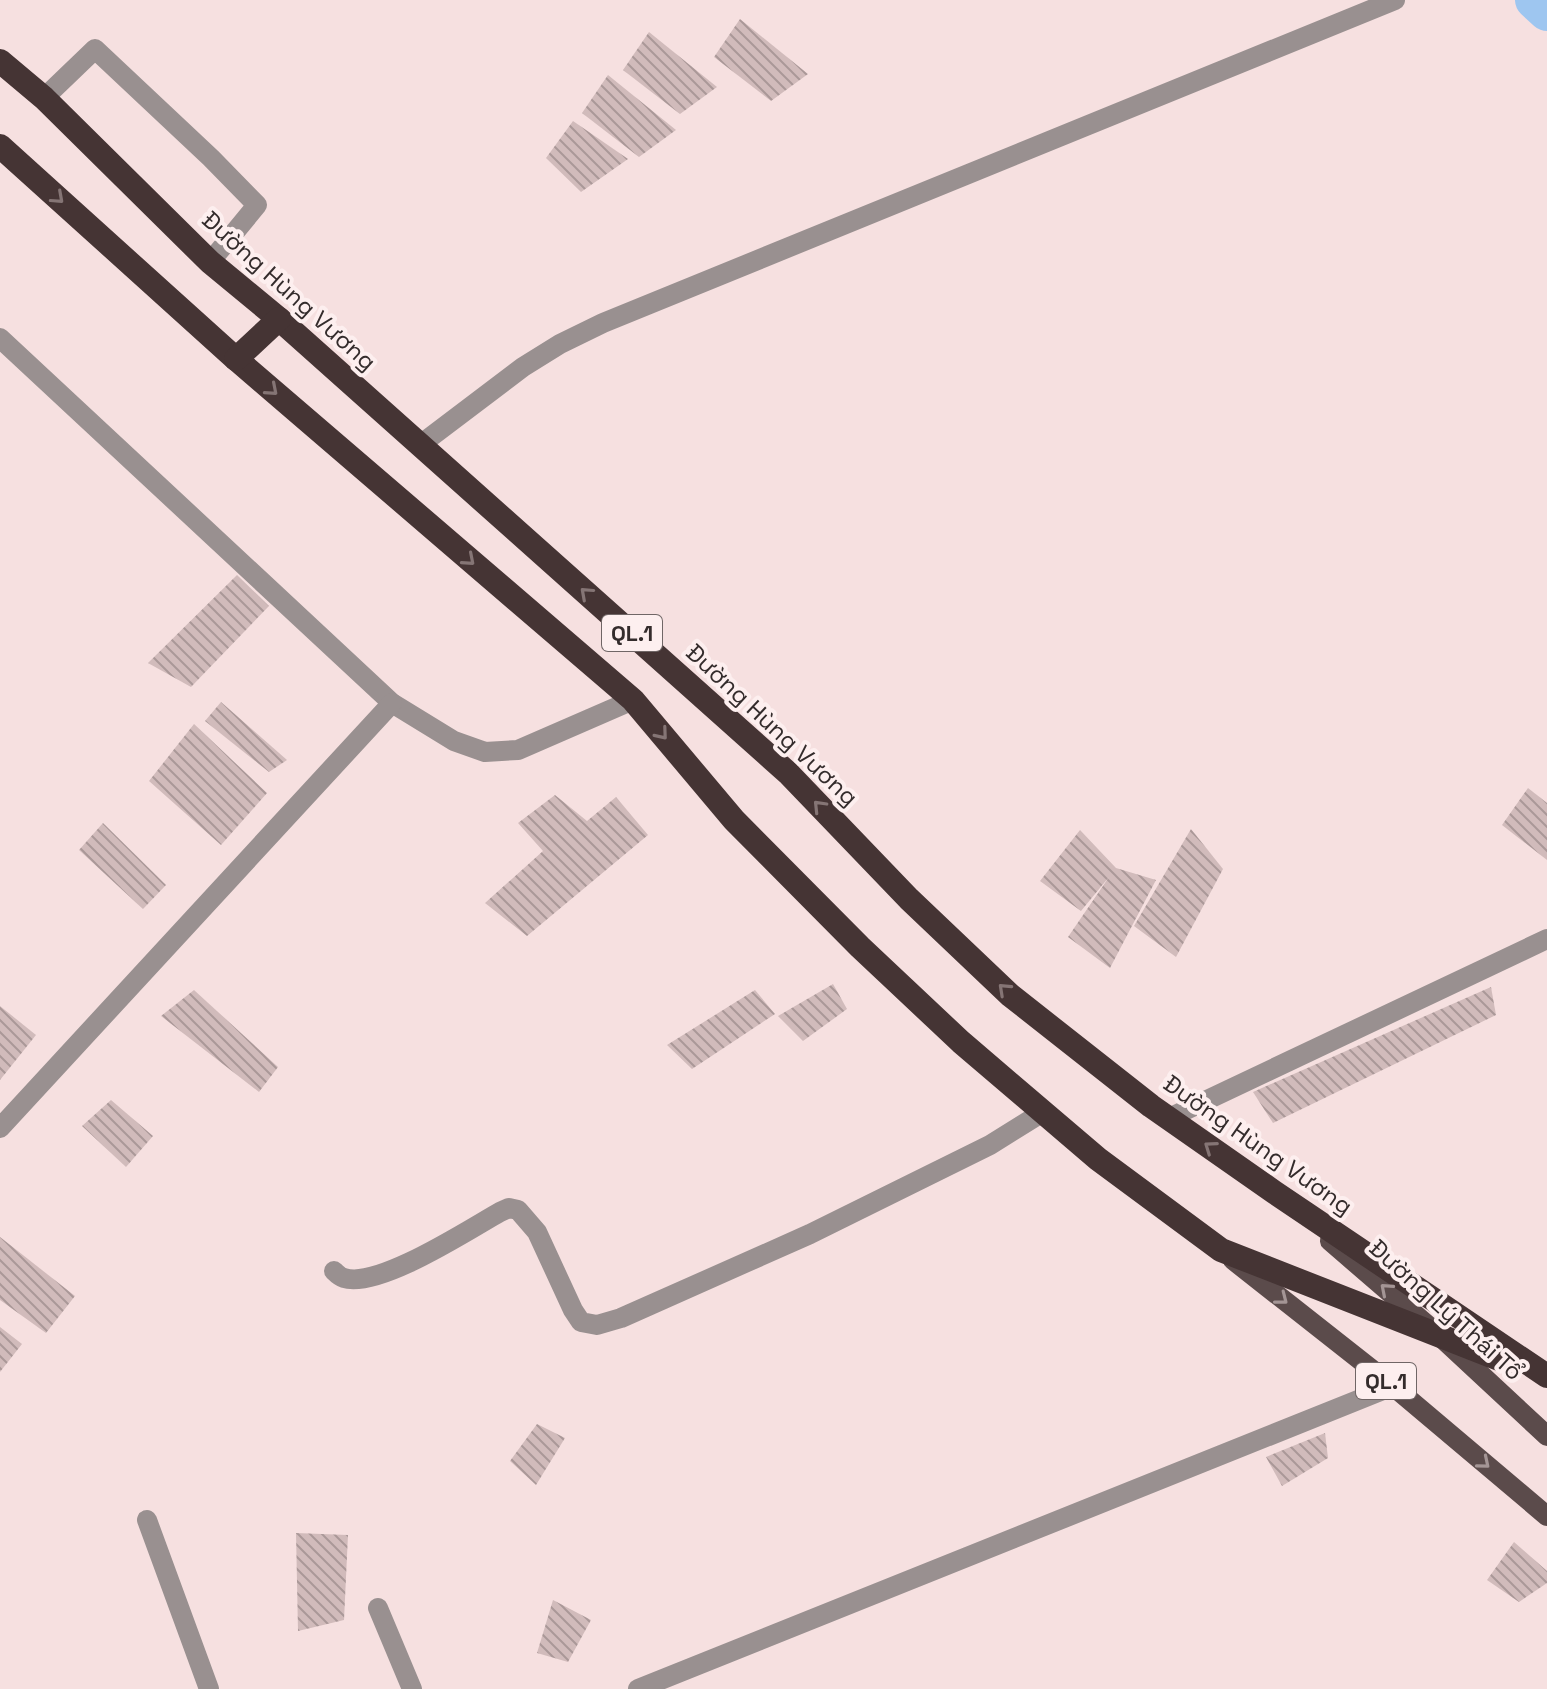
<svg xmlns="http://www.w3.org/2000/svg" width="1547" height="1689" viewBox="0 0 1547 1689" font-family="'Space Grotesk',sans-serif">
<defs>
<pattern id="building-back-hatch" width="6" height="6" patternUnits="userSpaceOnUse" patternTransform="scale(2)"><rect width="6" height="6" fill="#d1bbbb"/><path d="M-1 5l2 2M0 0l6 6M5-1l2 2" fill="none" stroke="#aa9898"/></pattern>
</defs>
<rect width="100%" height="100%" fill="#f6e0e0"/>
<g fill="none" stroke-linecap="round" stroke-linejoin="round">
<polyline stroke="#9ec6f0" stroke-width="38" points="1534,0 1547,12"/>
</g>
<g fill="url(#building-back-hatch)">
<polygon points="740,19 808,74 771,101 714,57"/>
<polygon points="649,32 717,87 680,114 623,70"/>
<polygon points="608,75 676,130 639,157 582,113"/>
<polygon points="573,121 628,159 581,192 546,158"/>
<polygon points="237,575 269,606 191,687 148,663"/>
<polygon points="221,702 287,760 269,772 205,721"/>
<polygon points="194,724 267,793 221,845 149,781"/>
<polygon points="1528,788 1547,803 1547,860 1502,825"/>
<polygon points="555,795 587,821 616,797 648,835 527,936 485,903 543,851 518,823"/>
<polygon points="103,823 166,885 143,909 79,850"/>
<polygon points="1191,829 1223,869 1176,957 1134,926"/>
<polygon points="1080,830 1116,868 1156,880 1110,968 1068,937 1109,877 1081,911 1040,881"/>
<polygon points="833,984 847,1009 803,1041 778,1016"/>
<polygon points="1491,987 1496,1015 1273,1123 1253,1092"/>
<polygon points="194,990 278,1067 259,1092 161,1016"/>
<polygon points="755,990 775,1014 692,1069 667,1045"/>
<polygon points="0,1006 36,1035 0,1080"/>
<polygon points="111,1100 153,1136 126,1167 82,1126"/>
<polygon points="0,1237 75,1296 46,1333 0,1300"/>
<polygon points="0,1327 22,1344 0,1372"/>
<polygon points="537,1424 565,1438 536,1485 510,1461"/>
<polygon points="1325,1433 1328,1458 1282,1486 1266,1457"/>
<polygon points="296,1533 348,1535 344,1620 298,1631"/>
<polygon points="1514,1542 1547,1571 1547,1583 1519,1602 1487,1580"/>
<polygon points="553,1600 591,1620 568,1662 537,1653"/>
</g>
<g fill="none" stroke-linecap="round" stroke-linejoin="round">
<polyline stroke="#999090" stroke-width="20" points="44,98 95,49 211,158 257,205 210,262"/>
<g stroke="#999090" stroke-width="20">
<polyline points="0,338 392,703 454,741 485,752 518,750 633,700"/>
<polyline points="420,445 523,367 560,344 603,323 1395,0"/>
<polyline points="1169,1118 1547,939"/>
<polyline points="0,1128 392,703"/>
<path d="M334,1271c3,3 6,6 10,7 34,11 124,-48 156,-66l9,-4 9,2 19,22 36,78 8,12 16,3 24,-7 189,-84 180,-89 53,-33"/>
<polyline points="147,1520 209,1689"/>
<polyline points="378,1608 412,1689"/>
<polyline points="638,1689 1393,1386"/>
</g>
<g stroke="#5b4b4b" stroke-width="20">
<polyline points="1330,1241 1432,1329 1547,1436"/>
<polyline points="1233,1260 1393,1386 1547,1516"/>
</g>
<g stroke="#453434" stroke-width="24">
<polyline points="0,61 44,98 210,262 279,319 788,773 909,899 1010,995 1151,1106 1274,1192 1547,1376"/>
<polyline points="0,146 236,359 633,700 734,820 860,947 961,1042 1098,1159 1221,1250 1512,1364"/>
<polyline points="236,359 279,319"/>
</g>
</g>
<defs><path id="oneway-chevron" d="M-2-3.5L2.5 0L-2 3.5" fill="none" stroke-width="1.6" stroke-linecap="round" stroke-linejoin="round" transform="scale(2)"/></defs>
<g stroke="#857575">
<use href="#oneway-chevron" transform="translate(58 198) rotate(42)"/>
<use href="#oneway-chevron" transform="translate(272 390) rotate(41)"/>
<use href="#oneway-chevron" transform="translate(469 560) rotate(41)"/>
<use href="#oneway-chevron" transform="translate(586 593) rotate(-138)"/>
<use href="#oneway-chevron" transform="translate(662 734) rotate(50)"/>
<use href="#oneway-chevron" transform="translate(819 806) rotate(-134)"/>
<use href="#oneway-chevron" transform="translate(1004 989) rotate(-137)"/>
<use href="#oneway-chevron" transform="translate(1210 1147) rotate(-145)"/>
</g>
<g stroke="#a49595">
<use href="#oneway-chevron" transform="translate(1386 1289) rotate(-139)"/>
<use href="#oneway-chevron" transform="translate(1282 1299) rotate(38)"/>
<use href="#oneway-chevron" transform="translate(1484 1463) rotate(40)"/>
</g>
<g text-anchor="middle" stroke-width="8" stroke-linejoin="round" paint-order="stroke">
<g fill="#fdefef" stroke="#706666" stroke-width="2">
<rect x="602" y="615" width="60" height="36" rx="6"/>
<rect x="1356" y="1363" width="60" height="36" rx="6"/>
</g>
<g font-size="22" font-weight="bold" fill="#342c2c">
<text x="632" y="641">QL.1</text>
<text x="1386" y="1389">QL.1</text>
</g>
<g font-size="24" fill="#342c2c" stroke="#fdefef">
<text transform="translate(289 291) rotate(42)" y="8">Đường Hùng Vương</text>
<text transform="translate(772 725) rotate(43)" y="8">Đường Hùng Vương</text>
<text transform="translate(1258 1145) rotate(35)" y="8">Đường Hùng Vương</text>
<text transform="translate(1446 1310) rotate(42)" y="8">Đường Lý Thái Tổ</text>
</g>
</g>
</svg>
